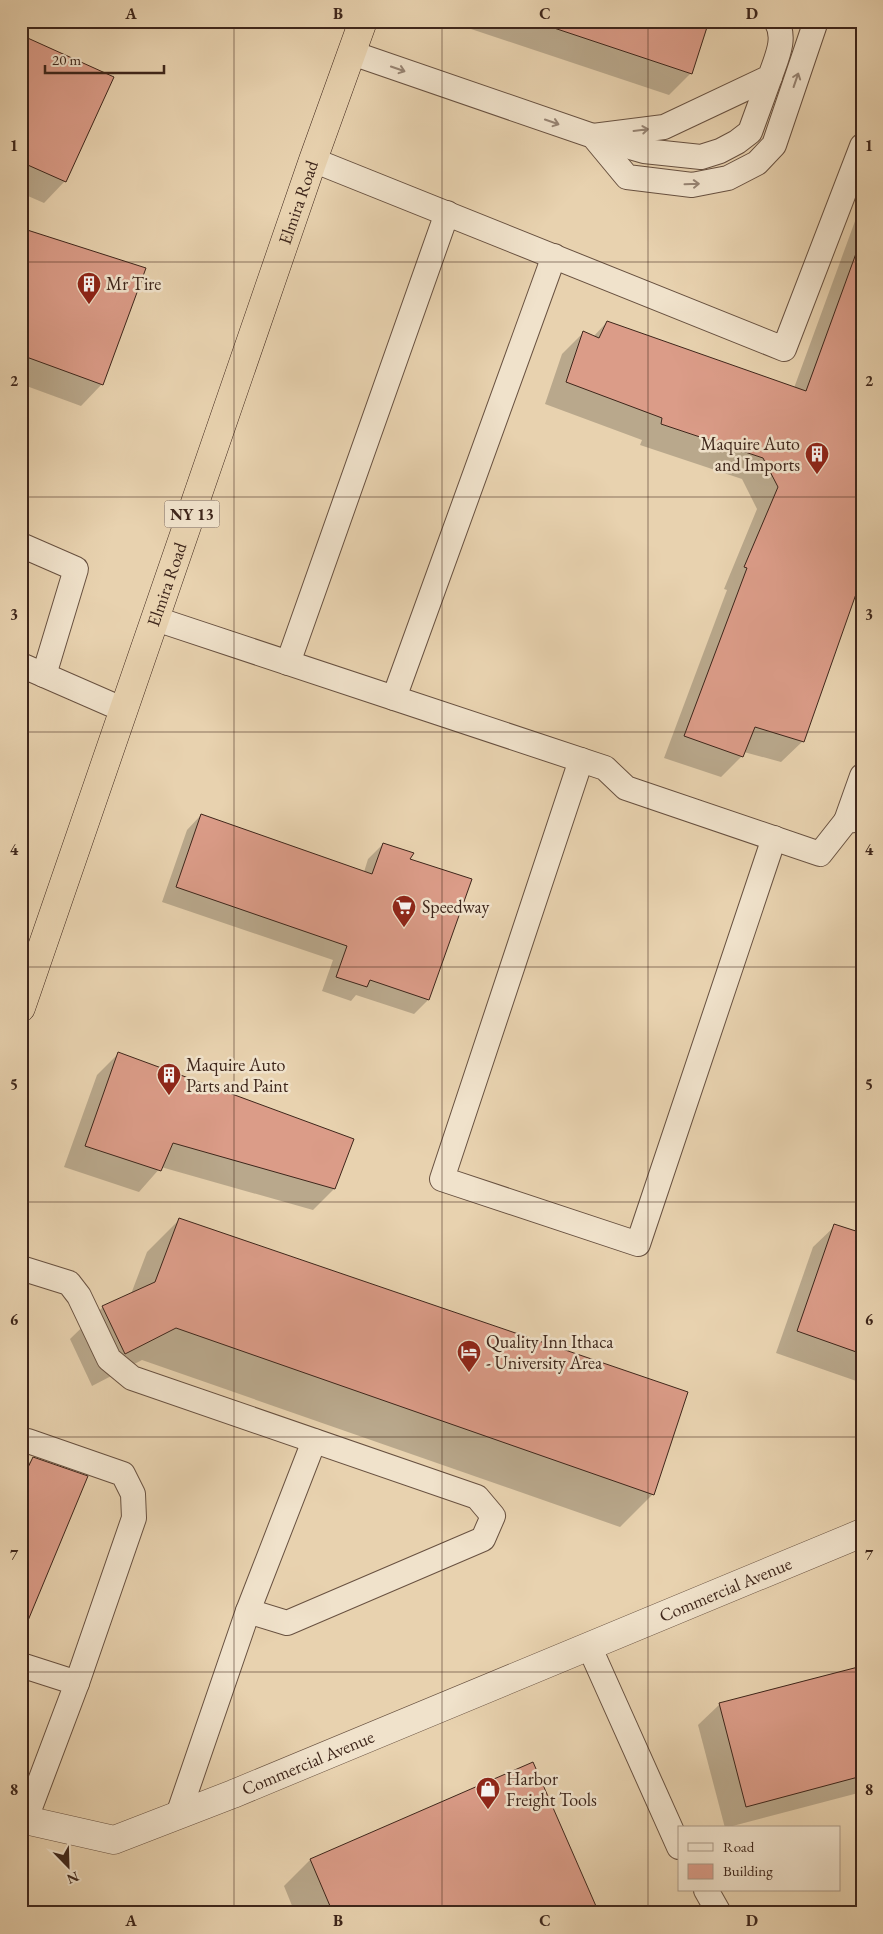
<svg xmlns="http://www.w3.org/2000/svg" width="883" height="1934" viewBox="0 0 883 1934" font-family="'EB Garamond',serif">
<rect width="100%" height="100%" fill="#e8d2af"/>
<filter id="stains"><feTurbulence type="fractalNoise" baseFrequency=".004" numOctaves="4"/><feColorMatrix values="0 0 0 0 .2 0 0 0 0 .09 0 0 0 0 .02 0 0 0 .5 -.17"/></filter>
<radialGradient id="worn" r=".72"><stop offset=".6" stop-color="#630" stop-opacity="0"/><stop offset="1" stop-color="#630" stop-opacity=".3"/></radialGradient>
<g fill="#0003">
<polygon points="464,21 708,21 691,73 669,95 462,26"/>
<polygon points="21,36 65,181 44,203 21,193"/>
<polygon points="862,202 862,573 803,741 781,762 744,752 742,756 721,777 664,758 727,590 724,589 757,509 742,479 640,445 642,440 545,404 562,354 583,333 593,337 607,322 794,388"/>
<polygon points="21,229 102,384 81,406 21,384"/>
<polygon points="201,815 364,872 368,859 383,844 409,860 428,1000 414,1014 356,995 351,1001 322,991 333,960 162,902 187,830"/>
<polygon points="118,1054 334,1189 313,1210 161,1167 139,1192 64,1167 97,1075"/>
<polygon points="180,1219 653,1494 620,1527 142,1360 92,1386 70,1339 103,1307 131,1294 147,1252"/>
<polygon points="835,1226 862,1234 862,1383 776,1353 813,1247"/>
<polygon points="33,1459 41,1585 21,1605 21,1470"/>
<polygon points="862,1667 862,1792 725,1828 698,1725 720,1704"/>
<polygon points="310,1860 597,1913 295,1913 284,1886"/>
</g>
<g fill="#db9c88" stroke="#3e261b">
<polygon points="552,21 709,21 692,74 551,27"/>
<polygon points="21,35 114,77 66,182 21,162"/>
<polygon points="21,228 146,268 103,385 21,355"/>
<polygon points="858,248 862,249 862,577 804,742 755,727 743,757 684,736 747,568 744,567 778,487 763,458 661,424 662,418 566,382 583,331 599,338 607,321 806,391"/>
<polygon points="201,814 372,874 383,843 414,853 410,859 472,879 429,1000 370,980 367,987 336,977 347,946 176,887"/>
<polygon points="118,1052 354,1139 335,1189 173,1143 161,1171 85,1146"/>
<polygon points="179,1218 688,1392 654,1495 176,1328 125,1354 102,1306 155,1282"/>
<polygon points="834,1224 862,1233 862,1354 797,1331"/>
<polygon points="33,1457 88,1476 22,1635 21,1482"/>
<polygon points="862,1666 862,1776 746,1807 719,1703"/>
<polygon points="533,1762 599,1913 333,1913 310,1859"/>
</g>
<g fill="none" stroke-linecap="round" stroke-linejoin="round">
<defs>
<g id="lane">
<polyline points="352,53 593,136 627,177 692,185 728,178 757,163 774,145 816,21"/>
<path d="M593,136l71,-9 106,-50c6,-18 17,-39 6,-56"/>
<polyline points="602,139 644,151 701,157 720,151 737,142 750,132 770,77"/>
<polyline points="313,160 784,349 862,146"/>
<polyline points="21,545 76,569 44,675"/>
<polyline points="156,619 605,768 626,788 820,854 846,821 862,819"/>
<polyline points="288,663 447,213"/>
<polyline points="21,665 124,710"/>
<polyline points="394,698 554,256"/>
<polyline points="581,760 442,1179 638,1244 774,838"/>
<polyline points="846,821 862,776"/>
<polyline points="21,1268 69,1283 79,1296 109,1359 132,1378 477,1497 493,1516 483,1539 287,1623 248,1611 178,1815"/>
<polyline points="21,1442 28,1441 123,1474 133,1494 134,1518 77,1683"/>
<polyline points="248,1611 314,1441"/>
<polyline points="589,1646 679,1847"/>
<polyline points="21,1665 77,1683 25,1821"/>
<polyline points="706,1890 719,1913"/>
</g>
<g id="street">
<path id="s1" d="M21,1819l93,21 119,-46 629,-261"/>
</g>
<g id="highway">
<path id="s2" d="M21,1008l292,-848 50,-139"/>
</g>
</defs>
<use href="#lane" stroke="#685140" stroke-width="26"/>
<use href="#street" stroke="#685140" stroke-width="29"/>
<use href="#highway" stroke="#3e261b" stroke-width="29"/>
<use href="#lane" stroke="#f0e2cb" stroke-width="24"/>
<use href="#street" stroke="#f0e2cb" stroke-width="28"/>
<use href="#highway" stroke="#e8d2af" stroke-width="28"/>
</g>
<defs><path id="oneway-shaft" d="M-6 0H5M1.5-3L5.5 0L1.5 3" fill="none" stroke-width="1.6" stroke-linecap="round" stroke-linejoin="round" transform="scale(1.25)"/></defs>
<g stroke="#978473">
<use href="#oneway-shaft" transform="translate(398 69) rotate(19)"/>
<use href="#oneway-shaft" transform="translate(796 80) rotate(-71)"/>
<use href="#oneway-shaft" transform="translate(552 122) rotate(19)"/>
<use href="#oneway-shaft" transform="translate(641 130) rotate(-7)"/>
<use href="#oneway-shaft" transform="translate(692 184) rotate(-2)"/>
</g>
<path fill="none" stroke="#3e261b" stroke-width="1" stroke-opacity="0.55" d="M234,21v1892M442,21v1892M648,21v1892M21,262h841M21,497h841M21,732h841M21,967h841M21,1202h841M21,1437h841M21,1672h841"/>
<defs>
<symbol id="building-pin" viewBox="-11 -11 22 30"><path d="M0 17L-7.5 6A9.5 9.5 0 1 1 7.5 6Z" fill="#8f2418" stroke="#f0e2cb"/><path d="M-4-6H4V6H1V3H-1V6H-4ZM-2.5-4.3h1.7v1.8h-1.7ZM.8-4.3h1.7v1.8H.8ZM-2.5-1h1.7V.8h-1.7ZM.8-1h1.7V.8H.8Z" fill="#fff"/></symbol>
<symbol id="supermarket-pin" viewBox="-11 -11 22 30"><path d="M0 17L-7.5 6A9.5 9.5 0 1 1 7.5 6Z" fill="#8f2418" stroke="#f0e2cb"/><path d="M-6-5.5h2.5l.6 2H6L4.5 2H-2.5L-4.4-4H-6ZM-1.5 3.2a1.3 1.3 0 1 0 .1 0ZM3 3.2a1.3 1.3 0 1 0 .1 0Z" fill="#fff"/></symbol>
<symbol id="hotel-pin" viewBox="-11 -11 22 30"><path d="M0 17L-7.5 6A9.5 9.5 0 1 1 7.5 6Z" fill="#8f2418" stroke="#f0e2cb"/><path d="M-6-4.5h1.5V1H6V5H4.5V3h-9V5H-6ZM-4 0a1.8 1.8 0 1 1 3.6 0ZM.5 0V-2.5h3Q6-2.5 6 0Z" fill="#fff"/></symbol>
<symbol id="shop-pin" viewBox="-11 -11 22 30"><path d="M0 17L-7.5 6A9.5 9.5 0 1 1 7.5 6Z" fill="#8f2418" stroke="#f0e2cb"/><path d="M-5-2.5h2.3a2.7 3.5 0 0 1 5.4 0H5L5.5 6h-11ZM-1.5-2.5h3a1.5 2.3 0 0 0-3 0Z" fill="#fff"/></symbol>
</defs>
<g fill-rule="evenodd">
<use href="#building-pin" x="75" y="270" width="28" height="38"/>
<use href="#building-pin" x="803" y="440" width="28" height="38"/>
<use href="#supermarket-pin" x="390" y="893" width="28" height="38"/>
<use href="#building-pin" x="155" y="1061" width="28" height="38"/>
<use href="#hotel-pin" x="455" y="1338" width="28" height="38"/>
<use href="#shop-pin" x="474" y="1775" width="28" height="38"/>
</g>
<g text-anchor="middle" stroke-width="5" stroke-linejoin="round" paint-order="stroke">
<rect fill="#f0e2cb" stroke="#735e50" stroke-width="1" x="164.5" y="500.5" width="55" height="27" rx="4"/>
<g font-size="16" font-weight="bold" fill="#3e261b">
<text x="192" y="520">NY 13</text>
</g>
<g font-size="18" fill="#3e261b" stroke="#f0e2cb">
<text dy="6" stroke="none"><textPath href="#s2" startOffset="852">Elmira Road</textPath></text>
<text dy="6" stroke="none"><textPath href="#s2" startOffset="448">Elmira Road</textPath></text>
<text dy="6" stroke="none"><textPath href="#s1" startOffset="756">Commercial Avenue</textPath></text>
<text dy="6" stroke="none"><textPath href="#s1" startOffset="304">Commercial Avenue</textPath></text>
</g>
<g font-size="18" fill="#3e261b" stroke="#f0e2cb" text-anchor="start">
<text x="106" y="290">Mr Tire</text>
<text x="800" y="450" text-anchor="end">Maquire Auto<tspan x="800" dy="21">and Imports</tspan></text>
<text x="422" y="913">Speedway</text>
<text x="186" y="1071">Maquire Auto<tspan x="186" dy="21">Parts and Paint</tspan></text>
<text x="486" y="1348">Quality Inn Ithaca<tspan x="486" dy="21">- University Area</tspan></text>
<text x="506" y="1785">Harbor<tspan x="506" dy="21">Freight Tools</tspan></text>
</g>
</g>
<rect width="883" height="1934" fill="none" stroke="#e8d2af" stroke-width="55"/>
<rect x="678" y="1826" width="162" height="65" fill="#f0e2cb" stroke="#a99785"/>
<rect x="688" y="1843" width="25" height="8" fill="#f0e2cb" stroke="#a99785"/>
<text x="723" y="1852" font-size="15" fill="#3e261b">Road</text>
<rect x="688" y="1864" width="25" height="15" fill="#db9c88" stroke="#a99785"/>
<text x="723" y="1876" font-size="15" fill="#3e261b">Building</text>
<g transform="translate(68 1866) rotate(157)" stroke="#f0e2cb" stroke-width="4" paint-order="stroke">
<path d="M0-4L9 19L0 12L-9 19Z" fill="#3e261b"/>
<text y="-8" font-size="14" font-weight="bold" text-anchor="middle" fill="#3e261b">N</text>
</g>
<path d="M45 65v8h119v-8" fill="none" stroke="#3e261b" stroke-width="2.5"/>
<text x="52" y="65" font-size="15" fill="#3e261b" stroke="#f0e2cb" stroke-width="4" paint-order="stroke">20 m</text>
<rect x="28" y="28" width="828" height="1878" fill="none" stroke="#3e261b" stroke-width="2"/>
<g font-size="16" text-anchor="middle" font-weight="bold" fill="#3e261b">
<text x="131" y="19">A</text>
<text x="338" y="19">B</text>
<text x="545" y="19">C</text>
<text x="752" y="19">D</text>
<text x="14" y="151">1</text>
<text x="869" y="151">1</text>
<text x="14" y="386">2</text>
<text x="869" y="386">2</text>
<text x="14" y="620">3</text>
<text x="869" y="620">3</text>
<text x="14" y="855">4</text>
<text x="869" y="855">4</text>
<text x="14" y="1090">5</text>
<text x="869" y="1090">5</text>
<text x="14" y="1325">6</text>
<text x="869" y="1325">6</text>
<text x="14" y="1560">7</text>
<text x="869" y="1560">7</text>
<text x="14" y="1795">8</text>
<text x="869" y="1795">8</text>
<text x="131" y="1926">A</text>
<text x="338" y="1926">B</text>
<text x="545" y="1926">C</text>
<text x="752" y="1926">D</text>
</g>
<rect width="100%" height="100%" filter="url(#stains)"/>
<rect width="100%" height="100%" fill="url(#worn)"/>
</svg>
